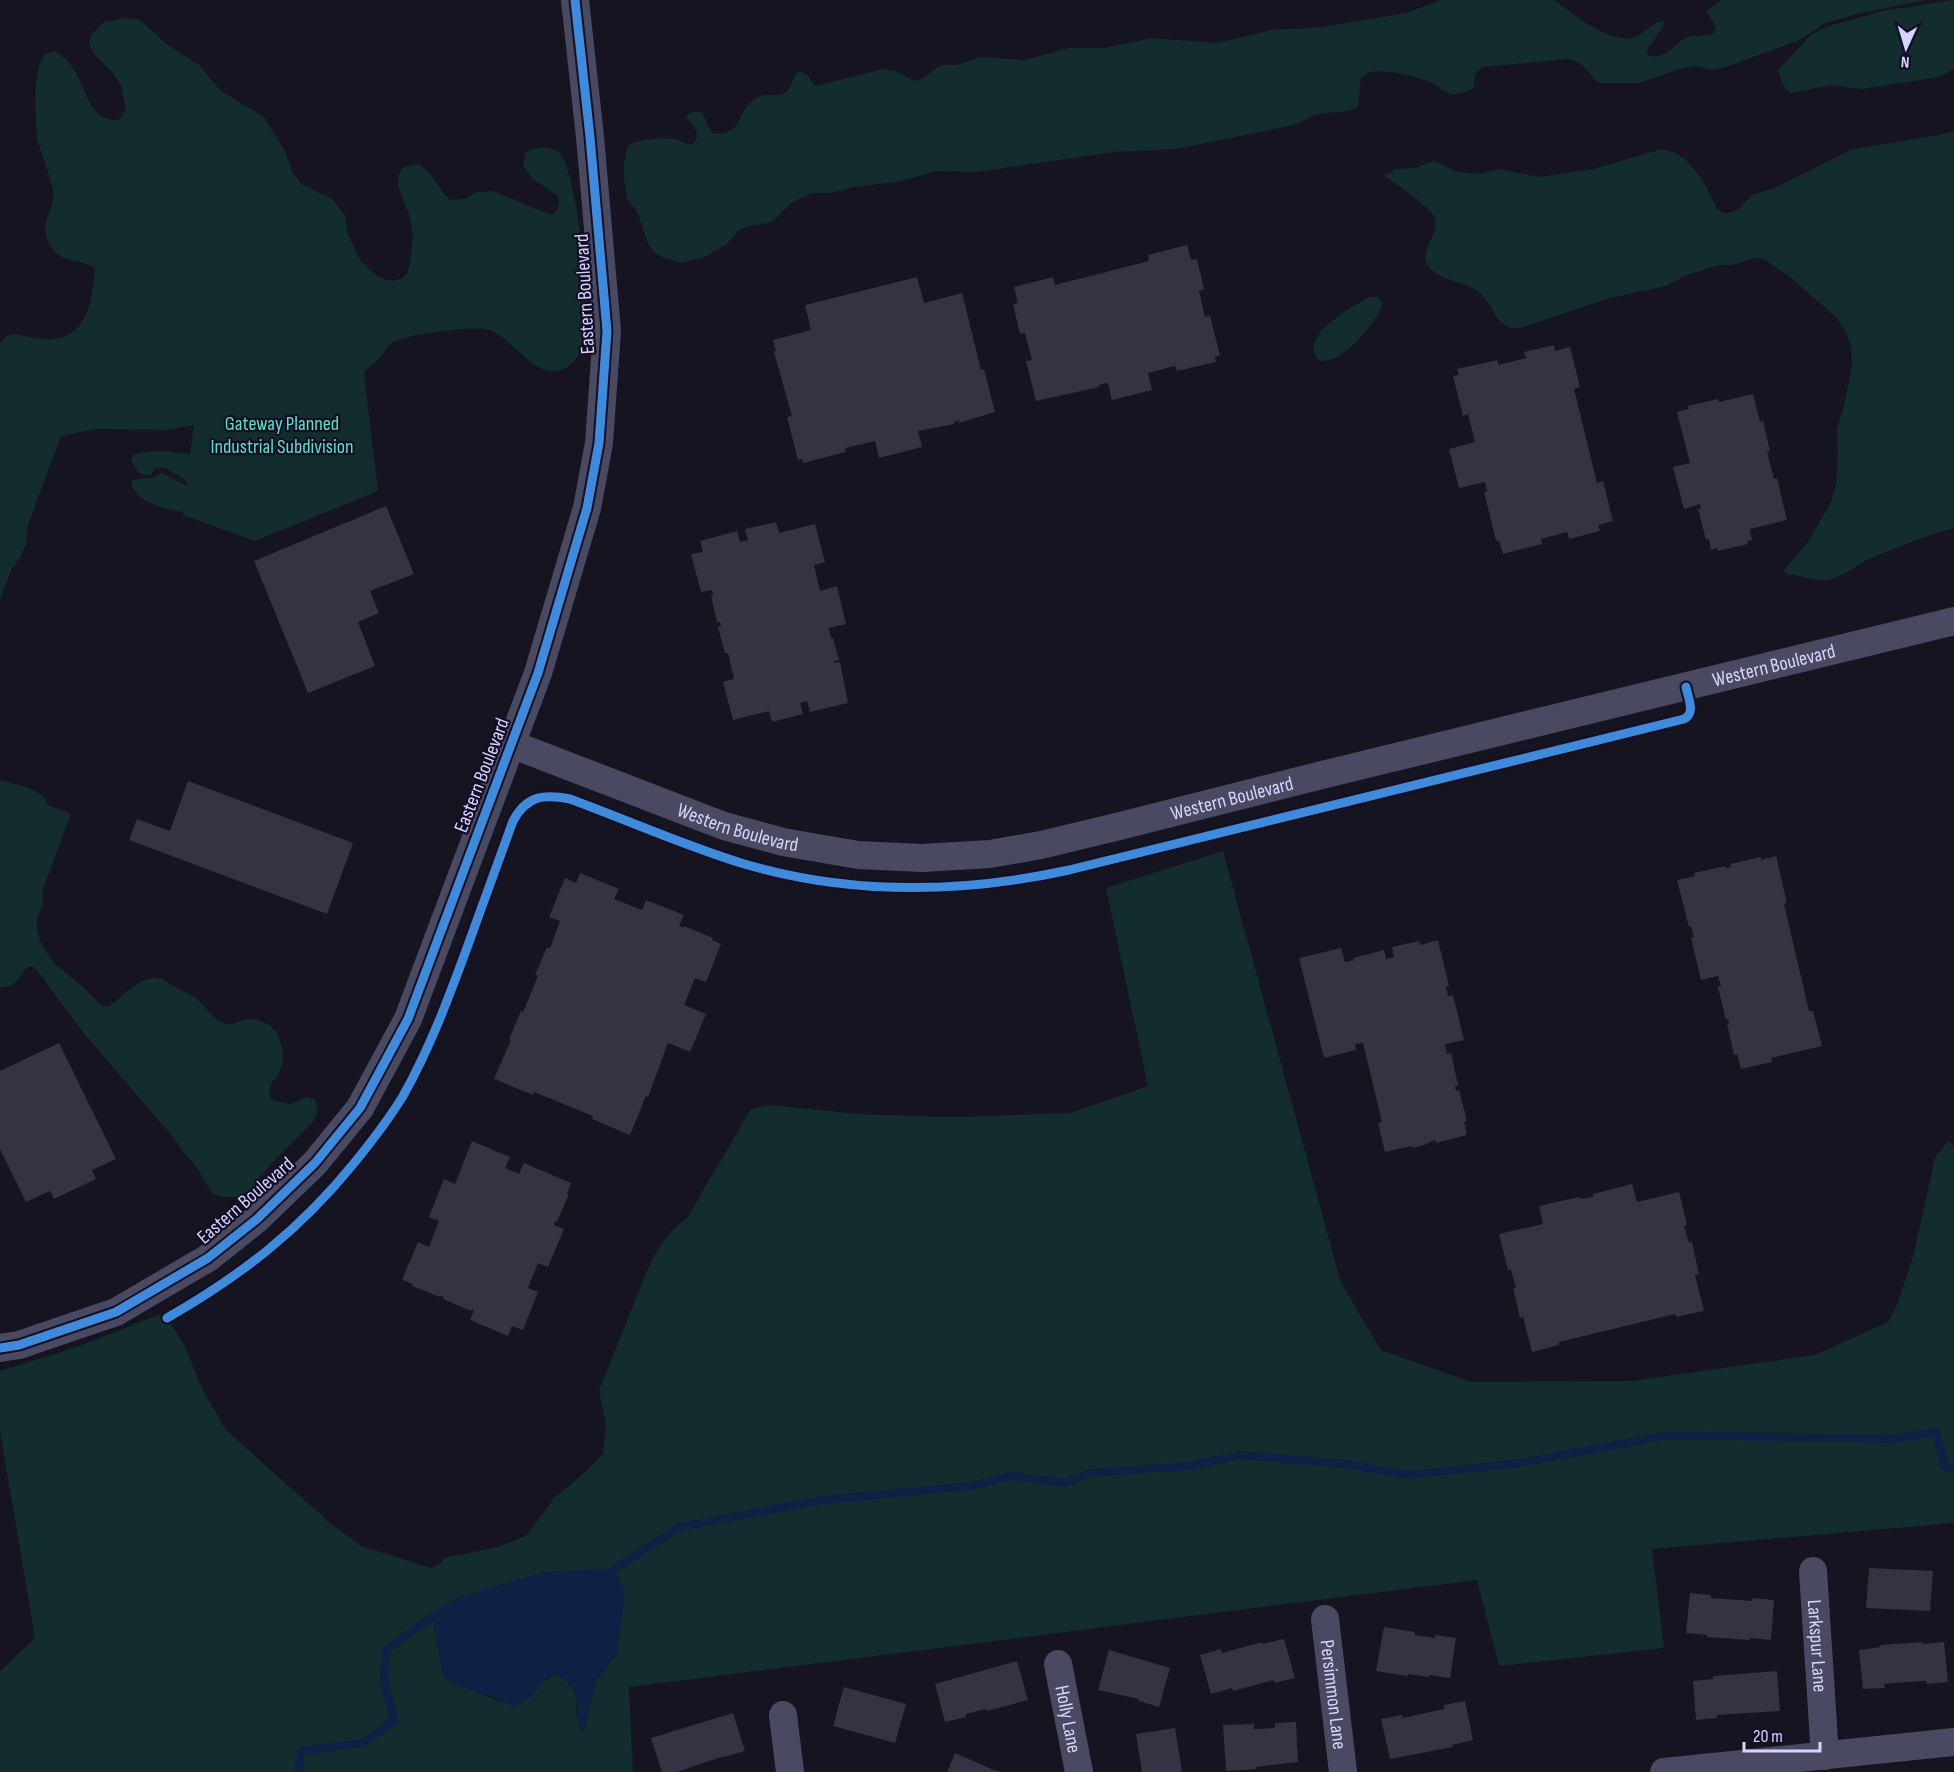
<svg xmlns="http://www.w3.org/2000/svg" width="1954" height="1772" viewBox="0 0 1954 1772" font-family="'Sofia Sans Condensed',sans-serif">
<rect width="100%" height="100%" fill="#161421"/>
<g fill="#132c2d" fill-rule="evenodd">
<path d="M1441,0h113l33,24 22,11 18,4 11,-3 18,-13 9,-2 -4,9 -15,21 3,5c17,3 24,-11 37,-18 8,-4 19,-1 28,-5l2,-6 -9,-15 2,-3 13,-9h204l-65,13 -36,10 -25,17 -77,28 -12,2 -16,-4 -13,2 -43,15h-39c-11,-7 -17,-23 -32,-24l-86,8 -6,6 -3,15c-6,3 -15,8 -23,6 -5,-2 -11,-7 -16,-10 -17,-8 -47,-15 -65,-12l-8,6 -3,29c-13,7 -29,4 -43,8 -9,4 -17,9 -26,11l-113,23 -61,3 -138,20 -39,-1 -42,11 -42,5 -23,6h-19l-22,11 -18,18 -26,5 -8,4 -11,13 -22,13 -24,6 -19,-6 -8,-5 -6,-9 -11,-31 -10,-13 -3,-20v-16l4,-18c9,-5 37,-8 47,-6 7,2 11,6 18,5 9,-10 1,-18 -7,-27l1,-2c19,-11 17,7 25,18 32,5 23,-22 44,-35 10,-7 23,2 32,-8 5,-7 4,-14 12,-19l8,5 7,10 68,-17 14,2 16,10 9,-2 19,-14h16l23,-8 45,3 44,-12h36l47,-10 65,5 54,-13 52,-3 83,-14z"/>
<path d="M1954,0v69l-15,8 -77,12 -32,-4 -38,8c-9,-3 -12,-15 -14,-23l32,-34 16,-9 56,-16z"/>
<path d="M124,18l16,2 28,25 31,20 22,26 43,26 21,34 7,20 8,12 32,16 13,16 3,20 13,26 15,14 14,6 11,-2 6,-5 3,-10 3,-28 -4,-22 -11,-28 1,-12 5,-7 15,-3 12,11 13,19 7,6 14,-1 12,-7 16,-1 58,24c8,-5 9,-10 7,-19l-26,-18 -9,-12 2,-13c11,-6 23,-9 34,0 16,12 28,131 30,156 0,8 -1,19 -3,27 -2,11 -7,21 -15,28 -31,26 -56,-25 -81,-34 -16,-5 -84,4 -99,13 -3,2 -5,8 -8,11 -6,7 -13,12 -19,19l14,118 -123,50 -72,-26v-3c-16,-2 -54,-12 -51,-32l20,-2 10,-5 25,13v-5l-22,-13h-9l-5,7c-12,2 -16,-6 -20,-15l1,-4c13,-8 43,-4 58,-2l4,-29 -28,5 -71,-1 -34,7 -33,89 -2,19 -5,13 -9,11 -12,32v-257l7,-7 7,-2c11,2 31,7 41,5 34,-4 38,-44 40,-71 -17,-11 -35,-2 -46,-25 -11,-23 7,-32 4,-53 -3,-15 -11,-34 -15,-49 -3,-16 -6,-75 7,-86 2,-2 6,-3 9,-4 9,5 15,11 21,20 11,18 16,54 45,48l6,-10 -5,-24 -10,-14 -18,-18 -4,-10 2,-8 13,-13z"/>
<path d="M1954,131v397c-29,8 -57,19 -84,31 -15,6 -26,18 -42,21 -14,2 -27,-5 -42,-6l-2,-4 24,-28 23,-40 5,-18 2,-29 -1,-27 7,-22 8,-40 -1,-20 -5,-14 -9,-14 -48,-42 -27,-18h-7l-24,7h-12l-34,11 -19,10 -60,13 -86,29c-24,4 -26,-24 -41,-36 -15,-12 -42,-10 -52,-28 -8,-15 15,-31 7,-48 -6,-10 -39,-33 -50,-40l11,-7 20,-1 19,-7 23,11 22,2 19,-5 42,8 54,-8 67,-20 13,3 10,6 18,21 15,30 6,4 9,-1 8,-4 12,-13 23,-7 75,-38 89,-15z"/>
<path d="M1369,297h8c3,3 5,3 5,7 1,10 -28,42 -37,48 -8,6 -16,9 -26,9 -23,-25 34,-54 50,-64z"/>
<path d="M0,780c15,5 44,8 48,25l23,9 -28,75v15l-6,15v10l3,12 14,22 31,26 16,16 8,2 22,-19 11,-7 11,-3 10,1 13,9 19,9 23,24 11,4 13,-5 13,-1 13,5 9,8 5,15 1,15 -6,16 -5,4 -3,11 1,4 3,3 18,4 15,-7 8,2c5,9 4,15 -2,24l-41,41 -21,27 -5,4 -10,2h-13l-10,-4 -18,-30 -10,-10 -11,-16 -91,-106 -45,-61 -6,-4 -5,2c-8,11 -11,20 -26,19z"/>
<path d="M1223,851l118,432 40,67 90,32 161,-1 183,-26 73,-33 10,-20 15,-45 22,-99 13,-17 6,5v377l-302,26 12,99 -165,18 -22,-86 -848,107 4,85h-633v-101l35,-33 -35,-206v-61l74,-23 89,-35 21,31 19,47 23,39 104,93 31,23 70,22 10,-4 3,-6 54,-11 28,-11 28,-38 28,-23 21,-21 3,-29 -7,-35 53,-131 19,-28 16,-13 64,-109 18,-4 90,9 92,3 119,-4 78,-27 -42,-198zM434,1624l183,29 -21,28 -13,51c-15,-24 7,-38 -27,-58 -12,4 -18,13 -26,23l-28,5 -56,-24 -4,-7z"/>
</g>
<path fill="#0d2144" d="M602,1569l9,2 7,5 7,19 -8,58 -21,28 -13,52c-13,-25 6,-40 -27,-59l-8,3 -18,20 -15,10 -20,-9 -42,-14 -7,-6 -4,-7 -8,-47 1,-9 7,-8 17,-10 86,-25z"/>
<g fill="none" stroke-linecap="round" stroke-linejoin="round">
<g stroke="#0d2144" stroke-width="8">
<polyline points="611,1571 680,1527 822,1500 971,1486 1012,1476 1065,1483 1090,1473 1188,1466 1241,1455 1346,1464 1408,1475 1520,1463 1669,1435 1891,1439 1936,1432 1945,1467 1954,1468"/>
<polyline points="299,1772 301,1751 363,1743 394,1720 384,1679 386,1650 435,1615"/>
</g>
</g>
<g fill="#343243">
<polygon points="1187,245 1191,260 1197,259 1204,289 1199,291 1205,317 1210,316 1220,355 1215,357 1216,362 1177,371 1175,366 1148,373 1152,390 1112,400 1108,383 1099,385 1099,387 1036,401 1026,361 1032,360 1025,333 1020,334 1013,304 1018,303 1014,287 1053,277 1055,285 1149,261 1148,255"/>
<polygon points="917,277 924,303 962,293 981,370 984,369 995,412 959,423 959,420 954,422 954,424 918,431 922,447 879,458 875,441 845,448 846,452 803,463 802,459 798,460 787,417 792,416 774,352 776,351 773,340 811,330 805,305"/>
<polygon points="1554,345 1555,351 1570,347 1580,387 1574,389 1597,483 1603,481 1613,521 1598,525 1600,531 1569,539 1567,532 1541,539 1542,544 1503,554 1499,541 1496,541 1484,492 1487,491 1485,482 1459,488 1449,449 1475,442 1468,414 1463,416 1453,376 1459,375 1457,369 1497,360 1499,365 1526,358 1524,352"/>
<polygon points="1753,394 1760,422 1763,421 1770,451 1767,452 1774,479 1777,478 1787,520 1750,529 1752,540 1747,541 1748,544 1718,551 1717,548 1711,550 1709,539 1706,540 1698,509 1701,509 1700,504 1684,509 1673,467 1690,463 1677,412 1689,409 1688,406 1718,399 1719,402"/>
<polygon points="386,506 414,574 370,591 379,613 358,622 375,666 308,693 254,561"/>
<polygon points="776,522 779,533 815,524 825,562 814,565 820,591 837,586 846,624 829,628 831,638 833,638 839,660 834,661 835,663 840,662 848,703 810,712 807,701 800,703 803,714 772,722 769,711 733,720 723,682 734,679 728,653 725,653 718,627 721,626 720,622 717,622 711,596 713,595 712,590 701,592 691,554 703,552 700,541 737,531 740,542 748,540 745,529"/>
<polygon points="188,781 353,843 327,914 129,840 137,819 170,831"/>
<polygon points="1776,856 1787,903 1784,904 1809,1011 1813,1011 1822,1046 1771,1058 1772,1062 1741,1069 1737,1054 1734,1055 1727,1024 1729,1023 1728,1019 1726,1020 1718,987 1721,986 1718,976 1701,980 1691,938 1694,937 1691,926 1689,927 1677,880 1695,876 1694,873 1725,866 1726,868 1731,867 1730,864 1761,857 1761,860"/>
<polygon points="580,873 619,889 614,899 642,910 646,900 684,915 679,926 684,928 684,926 713,938 712,940 721,944 706,982 695,978 684,1005 706,1014 690,1052 668,1043 648,1097 646,1096 630,1135 592,1119 593,1116 534,1092 533,1095 494,1079 511,1040 509,1039 521,1011 523,1012 538,976 535,975 547,947 550,948 560,921 549,917 565,878 576,883"/>
<polygon points="1438,940 1449,986 1446,987 1448,996 1453,995 1464,1040 1445,1044 1447,1054 1451,1053 1458,1085 1455,1086 1456,1091 1459,1090 1467,1121 1464,1122 1467,1135 1436,1143 1435,1140 1421,1146 1413,1148 1412,1146 1385,1152 1378,1123 1382,1122 1363,1043 1355,1044 1356,1050 1324,1058 1299,958 1341,948 1345,962 1354,960 1353,958 1384,950 1386,959 1394,957 1392,947 1419,941 1420,945"/>
<polygon points="59,1043 116,1159 92,1170 96,1179 54,1199 50,1191 26,1202 0,1149 0,1071"/>
<polygon points="472,1141 510,1157 505,1168 519,1174 524,1163 571,1183 567,1194 569,1194 557,1222 555,1221 554,1225 564,1229 548,1267 538,1263 528,1288 538,1292 523,1330 512,1326 508,1336 470,1320 474,1310 472,1309 471,1311 443,1299 444,1297 440,1296 440,1297 412,1286 413,1284 402,1280 418,1242 429,1247 439,1221 429,1217 444,1179 455,1184"/>
<polygon points="1632,1184 1637,1202 1679,1192 1687,1225 1684,1226 1689,1243 1692,1242 1699,1274 1695,1275 1704,1311 1676,1317 1675,1314 1559,1342 1559,1345 1532,1352 1523,1317 1520,1318 1513,1288 1516,1288 1511,1270 1508,1270 1499,1234 1543,1224 1539,1206 1579,1197 1580,1199 1593,1197 1593,1194"/>
<polygon points="1869,1568 1933,1571 1930,1611 1866,1608"/>
<polygon points="1690,1593 1711,1595 1711,1598 1752,1601 1753,1598 1774,1600 1771,1640 1750,1638 1750,1640 1707,1637 1707,1635 1686,1633"/>
<polygon points="1384,1627 1415,1632 1414,1635 1435,1638 1435,1635 1456,1638 1450,1678 1429,1675 1429,1677 1408,1674 1407,1676 1376,1671"/>
<polygon points="1284,1639 1295,1678 1274,1683 1274,1680 1233,1691 1232,1688 1211,1694 1200,1655 1221,1649 1222,1653 1262,1642 1263,1644"/>
<polygon points="1923,1642 1923,1644 1944,1642 1948,1682 1927,1684 1926,1681 1905,1682 1884,1684 1885,1688 1863,1689 1859,1650 1881,1647 1880,1645"/>
<polygon points="1109,1650 1170,1668 1159,1707 1139,1701 1139,1699 1098,1690"/>
<polygon points="1017,1661 1028,1700 987,1711 986,1709 966,1714 966,1717 945,1722 935,1684"/>
<polygon points="1777,1671 1780,1711 1717,1715 1717,1718 1696,1720 1693,1681 1713,1679 1713,1676"/>
<polygon points="844,1687 906,1704 895,1743 833,1726"/>
<polygon points="1465,1701 1473,1740 1452,1745 1453,1747 1390,1759 1381,1719 1402,1715 1403,1718 1444,1709 1444,1705"/>
<polygon points="733,1713 745,1751 724,1757 724,1756 677,1772 662,1772 651,1738"/>
<polygon points="1296,1722 1298,1762 1256,1767 1256,1769 1226,1771 1223,1725 1254,1724 1254,1729 1275,1728 1275,1723"/>
<polygon points="1175,1728 1182,1771 1181,1772 1142,1772 1136,1734"/>
<polygon points="955,1753 994,1770 1002,1772 947,1772"/>
</g>
<g fill="none" stroke-linecap="round" stroke-linejoin="round">
<g stroke="#4a4962" stroke-width="28">
<path id="s1" d="M511,744l213,82 59,16 75,13 64,3 68,-4 51,-9 75,-18 210,-53 628,-153"/>
<polyline points="0,1348 19,1345 116,1312 208,1258 257,1219 315,1163 360,1108 408,1019 538,673 587,508 599,443 607,331 590,137 575,0"/>
<path id="s2" d="M1813,1571l12,185"/>
<path id="s3" d="M1325,1619l18,153"/>
<path id="s4" d="M1058,1664l21,108"/>
<polyline points="783,1715 790,1772"/>
<polyline points="1664,1772 1954,1742"/>
</g>
<defs>
<g id="cycleway">
<path d="M167,1318c75,-43 133,-88 188,-156 17,-21 34,-43 48,-66 27,-48 46,-99 65,-151 15,-41 30,-83 45,-124 14,-26 31,-27 57,-22 57,21 113,46 171,64 107,32 218,31 328,7l615,-151c12,-6 4,-21 2,-32"/>
<polyline points="0,1348 19,1345 116,1312 208,1258 257,1219 315,1163 360,1108 408,1019 538,673 587,508 599,443 607,331 590,137 575,0"/>
</g>
</defs>
<use href="#cycleway" stroke="#130f26" stroke-width="13"/>
<use href="#cycleway" stroke="#408adc" stroke-width="9"/>
</g>
<g text-anchor="middle" stroke-width="4.5" stroke-linejoin="round" paint-order="stroke">
<g font-size="20" fill="#d9d4ff" stroke="#130f26">
<text transform="translate(584 294) rotate(-93)" y="7">Eastern Boulevard</text>
<text dy="7" stroke="none"><textPath href="#s1" startOffset="1304">Western Boulevard</textPath></text>
<text transform="translate(481 775) rotate(-69)" y="7">Eastern Boulevard</text>
<text dy="7" stroke="none"><textPath href="#s1" startOffset="746">Western Boulevard</textPath></text>
<text dy="7" stroke="none"><textPath href="#s1" startOffset="242">Western Boulevard</textPath></text>
<text transform="translate(245 1200) rotate(-41)" y="7">Eastern Boulevard</text>
<text dy="7" stroke="none"><textPath href="#s2" startOffset="75">Larkspur Lane</textPath></text>
<text dy="7" stroke="none"><textPath href="#s3" startOffset="76">Persimmon Lane</textPath></text>
<text dy="7" stroke="none"><textPath href="#s4" startOffset="56">Holly Lane</textPath></text>
</g>
<g font-size="20" fill="#5fe0c0" stroke="#130f26">
<text x="282" y="430">Gateway Planned<tspan x="282" dy="23">Industrial Subdivision</tspan></text>
</g>
</g>
<g transform="translate(1906 48) rotate(184)" stroke="#130f26" stroke-width="4.5" paint-order="stroke">
<path d="M0-4.5L10 22L0 15L-10 22Z" fill="#d9d4ff"/>
<text y="-9" font-size="16" font-weight="bold" text-anchor="middle" fill="#d9d4ff">N</text>
</g>
<path d="M1744 1742v9h76v-9" fill="none" stroke="#d9d4ff" stroke-width="3"/>
<text x="1753" y="1742" font-size="18" fill="#d9d4ff" stroke="#130f26" stroke-width="4.5" paint-order="stroke">20 m</text>
</svg>
